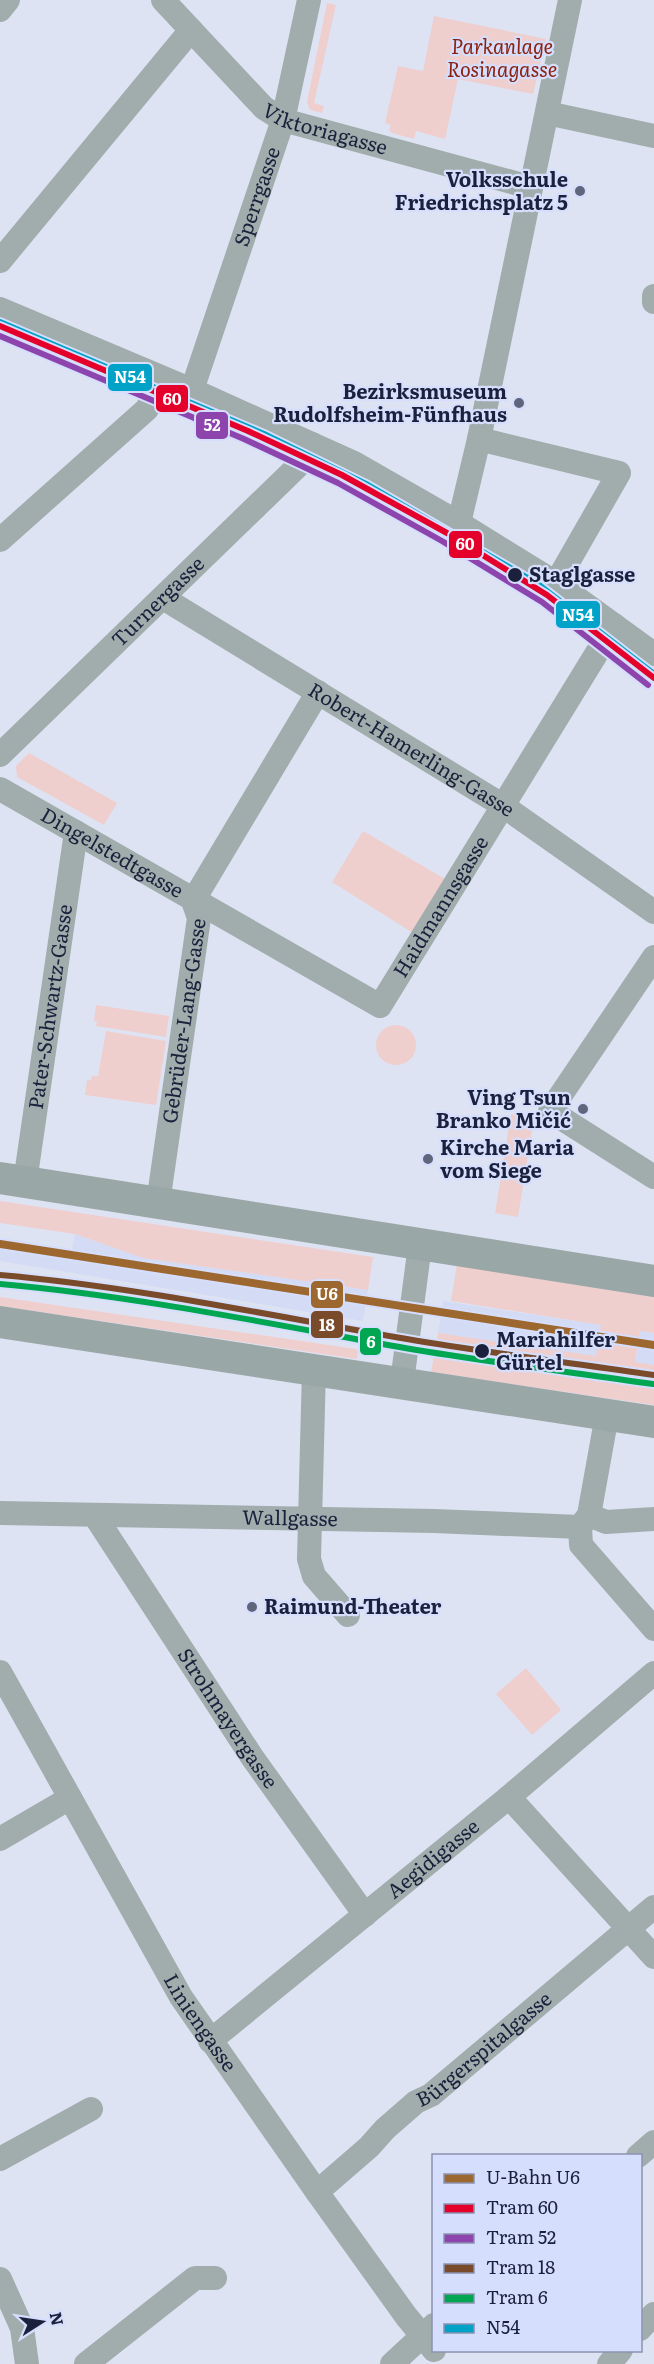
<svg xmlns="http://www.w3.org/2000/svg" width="654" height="2364" viewBox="0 0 654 2364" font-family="Literata,serif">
<rect width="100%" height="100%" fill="#dee3f3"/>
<g fill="#d4dbf5">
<polygon points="75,1234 143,1258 368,1290 363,1321 0,1261 0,1238 72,1249"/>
<polygon points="443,1301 601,1325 596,1357 438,1333"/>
<polygon points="640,1331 654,1333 654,1365 635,1363"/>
</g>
<g fill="#efcece">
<polygon points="327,3 336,5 314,103 324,106 322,113 310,110 307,102"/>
<polygon points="434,16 546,39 533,94 458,79 445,139 416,131 414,139 392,133 389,130 391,125 385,123 398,66 423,71"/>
<polygon points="29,753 117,803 104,825 17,777 16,766"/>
<polygon points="363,831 445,879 413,933 332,882"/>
<polygon points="96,1005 169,1016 166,1037 96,1026 97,1022 94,1021"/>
<circle cx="396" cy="1045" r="20"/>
<polygon points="106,1031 166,1041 156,1105 85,1095 87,1080 91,1080 92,1076 98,1076"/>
<polygon points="511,1114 534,1118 518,1217 495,1213"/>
<polygon points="0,1201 373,1257 368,1290 143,1258 75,1234 0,1223"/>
<polygon points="457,1264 654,1293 654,1333 640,1331 635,1362 654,1365 654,1405 431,1372 438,1333 596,1356 601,1325 451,1301"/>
<polygon points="0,1297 356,1349 358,1352 357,1359 0,1306"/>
<polygon points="526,1668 561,1710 532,1735 496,1694"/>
</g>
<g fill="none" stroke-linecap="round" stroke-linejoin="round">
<g stroke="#a0adac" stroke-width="24">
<path id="s1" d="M163,0l101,108 19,12 247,67"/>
<polyline points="0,10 8,0"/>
<polyline points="547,113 654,136"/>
<polyline points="0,261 191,30"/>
<polyline points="654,296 654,302"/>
<polyline points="0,309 192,390 354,463 459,523 556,583 654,654"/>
<path id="s2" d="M192,390l91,-270 26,-120"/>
<polyline points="479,439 619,473 556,583"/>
<polyline points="459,523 479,439 570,0"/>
<polyline points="0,540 147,409 152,398 149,373"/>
<path id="s3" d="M163,598l339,207 152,107"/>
<path id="s4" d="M0,755l301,-292 11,-19"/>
<path id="s5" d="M0,789l380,217 234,-381"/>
<polyline points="654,957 550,1111 654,1177"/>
<path id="s6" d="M25,1182l51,-350"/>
<path id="s7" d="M158,1203l41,-285 -6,-17 125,-209"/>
<polyline points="314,1369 309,1559 314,1576 348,1615"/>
<polyline points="402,1382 420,1245"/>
<polyline points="607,1415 589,1515 580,1527 581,1545 654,1629"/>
<path id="s8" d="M0,1513l434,8 146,6"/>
<polyline points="589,1515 606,1522 654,1519"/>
<path id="s9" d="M95,1516l157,241 113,158"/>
<path id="s10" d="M0,1672l181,325 136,195 89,124 28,34"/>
<polyline points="509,1797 654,1957"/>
<polyline points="0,1839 70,1798"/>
<path id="s11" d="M210,2041l299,-244 145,-124"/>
<polyline points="638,2156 654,2142"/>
<polyline points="0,2159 91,2109"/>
<path id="s12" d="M317,2192l52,-45 16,-18 31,-27 15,-7 223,-188"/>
<polyline points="0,2279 22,2328 27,2364"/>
<polyline points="640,2329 654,2314"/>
<polyline points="86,2364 195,2278 215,2278"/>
<polyline points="392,2364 434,2325"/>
<polyline points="609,2364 621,2350"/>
</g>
<g stroke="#9aa7a7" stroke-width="32">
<polyline points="0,1178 654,1281"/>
<polyline points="0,1322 654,1422"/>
</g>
<defs>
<polyline id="bus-1" points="0,322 264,434 368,485 538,584 654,674"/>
</defs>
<use href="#bus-1" stroke="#d5defc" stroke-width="10"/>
<use href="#bus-1" stroke="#01a2c7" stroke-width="6"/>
<defs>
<polyline id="tram-1" points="0,326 248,431 342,475 447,533 547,595 654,678"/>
<polyline id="tram-2" points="0,336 244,439 338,483 442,541 542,602 648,685"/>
<path id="tram-3" d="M0,1275c137,12 272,41 407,64 82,14 165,24 247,36"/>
<path id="tram-4" d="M0,1284c136,12 271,40 405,64 82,14 165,24 248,36"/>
</defs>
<use href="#tram-1" stroke="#d5defc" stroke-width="10"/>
<use href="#tram-2" stroke="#d5defc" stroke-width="10"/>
<use href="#tram-3" stroke="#d5defc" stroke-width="10"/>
<use href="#tram-4" stroke="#d5defc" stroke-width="10"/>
<use href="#tram-1" stroke="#e4002b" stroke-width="6"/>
<use href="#tram-2" stroke="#8e44ad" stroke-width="6"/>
<use href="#tram-3" stroke="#7a4b2a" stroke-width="6"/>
<use href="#tram-4" stroke="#00a651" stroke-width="6"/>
<defs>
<polyline id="metro-1" points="0,1244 654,1345"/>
</defs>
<use href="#metro-1" stroke="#d5defc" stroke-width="12"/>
<use href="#metro-1" stroke="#9d6830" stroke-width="8"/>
</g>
<g fill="#5f657d" stroke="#d5defc" stroke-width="2">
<circle cx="580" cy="191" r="6"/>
<circle cx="519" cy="403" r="6"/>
<circle cx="583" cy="1109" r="6"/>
<circle cx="428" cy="1159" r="6"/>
<circle cx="252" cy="1607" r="6"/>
</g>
<g fill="#1b213d" stroke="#d5defc" stroke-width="2">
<circle cx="515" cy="575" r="8"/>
<circle cx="482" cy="1351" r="8"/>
</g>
<g text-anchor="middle" stroke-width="4.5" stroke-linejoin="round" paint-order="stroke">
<g font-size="20" font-style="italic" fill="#8c220f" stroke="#d5defc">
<text x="502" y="54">Parkanlage<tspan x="502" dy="23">Rosinagasse</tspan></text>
</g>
<g font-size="20" fill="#1b213d" stroke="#d5defc">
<text dy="7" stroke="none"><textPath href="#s1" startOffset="213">Viktoriagasse</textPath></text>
<text dy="7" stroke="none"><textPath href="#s2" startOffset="204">Sperrgasse</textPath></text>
<text dy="7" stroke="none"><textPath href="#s4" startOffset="220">Turnergasse</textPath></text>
<text dy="7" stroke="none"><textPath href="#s3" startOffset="291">Robert-Hamerling-Gasse</textPath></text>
<text dy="7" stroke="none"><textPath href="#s5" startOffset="129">Dingelstedtgasse</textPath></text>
<text dy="7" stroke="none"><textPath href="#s5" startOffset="554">Haidmannsgasse</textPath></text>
<text dy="7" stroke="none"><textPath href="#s6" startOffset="177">Pater-Schwartz-Gasse</textPath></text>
<text dy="7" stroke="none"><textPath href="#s7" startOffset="184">Gebrüder-Lang-Gasse</textPath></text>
<text dy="7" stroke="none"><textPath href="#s8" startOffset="290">Wallgasse</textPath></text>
<text dy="7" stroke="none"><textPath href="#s9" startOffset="242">Strohmayergasse</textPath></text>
<text dy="7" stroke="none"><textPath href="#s11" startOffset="288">Aegidigasse</textPath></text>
<text dy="7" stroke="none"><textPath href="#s10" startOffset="404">Liniengasse</textPath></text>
<text dy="7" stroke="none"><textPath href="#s12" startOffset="220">Bürgerspitalgasse</textPath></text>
</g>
<g font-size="20" font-weight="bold" fill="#1b213d" stroke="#d5defc" text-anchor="end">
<text x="568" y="187">Volksschule<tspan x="568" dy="23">Friedrichsplatz 5</tspan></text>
<text x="507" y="399">Bezirksmuseum<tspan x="507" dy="23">Rudolfsheim-Fünfhaus</tspan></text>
<text x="571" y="1105">Ving Tsun<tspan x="571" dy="23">Branko Mičić</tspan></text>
<text x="440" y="1155" text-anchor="start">Kirche Maria<tspan x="440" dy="23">vom Siege</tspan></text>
<text x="264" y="1614" text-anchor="start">Raimund-Theater</text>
</g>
<g font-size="20" font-weight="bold" fill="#1b213d" stroke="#d5defc" text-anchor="start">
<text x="529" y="582">Staglgasse</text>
<text x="496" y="1347">Mariahilfer<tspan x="496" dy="23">Gürtel</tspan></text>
</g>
</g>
<g stroke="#d5defc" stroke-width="2">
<rect x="107" y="363" width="46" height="29" rx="6" fill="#01a2c7"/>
<rect x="155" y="384" width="34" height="29" rx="6" fill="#e4002b"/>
<rect x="195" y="411" width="34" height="29" rx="6" fill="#8e44ad"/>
<rect x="448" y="530" width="35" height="29" rx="6" fill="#e4002b"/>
<rect x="555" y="600" width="46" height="29" rx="6" fill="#01a2c7"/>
<rect x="310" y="1280" width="34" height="29" rx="6" fill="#9d6830"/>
<rect x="310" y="1310" width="34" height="29" rx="6" fill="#7a4b2a"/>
<rect x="359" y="1327" width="23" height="29" rx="6" fill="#00a651"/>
</g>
<g font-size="16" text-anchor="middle" font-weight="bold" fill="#fff">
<text x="130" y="383">N54</text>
<text x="172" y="405">60</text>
<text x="212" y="431">52</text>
<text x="465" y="550">60</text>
<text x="578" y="621">N54</text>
<text x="327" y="1300">U6</text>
<text x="327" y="1331">18</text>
<text x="371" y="1348">6</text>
</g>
<rect x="432" y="2154" width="210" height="198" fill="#d5defc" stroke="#8b92b0" stroke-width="1.5"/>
<rect x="444" y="2174" width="30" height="9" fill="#9d6830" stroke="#8b92b0" stroke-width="1.5"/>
<text x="486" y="2184" font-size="18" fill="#1b213d">U-Bahn U6</text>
<rect x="444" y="2204" width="30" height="9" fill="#e4002b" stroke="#8b92b0" stroke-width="1.5"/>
<text x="486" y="2214" font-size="18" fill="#1b213d">Tram 60</text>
<rect x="444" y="2234" width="30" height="9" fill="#8e44ad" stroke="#8b92b0" stroke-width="1.5"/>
<text x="486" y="2244" font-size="18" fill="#1b213d">Tram 52</text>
<rect x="444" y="2264" width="30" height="9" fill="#7a4b2a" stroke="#8b92b0" stroke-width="1.5"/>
<text x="486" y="2274" font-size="18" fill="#1b213d">Tram 18</text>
<rect x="444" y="2294" width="30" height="9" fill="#00a651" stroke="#8b92b0" stroke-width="1.5"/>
<text x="486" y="2304" font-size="18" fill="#1b213d">Tram 6</text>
<rect x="444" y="2324" width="30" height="9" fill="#01a2c7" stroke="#8b92b0" stroke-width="1.5"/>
<text x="486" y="2334" font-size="18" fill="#1b213d">N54</text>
<g transform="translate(42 2322) rotate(78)" stroke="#d5defc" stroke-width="4.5" paint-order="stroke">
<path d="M0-4.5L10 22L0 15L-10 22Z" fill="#1b213d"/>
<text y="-9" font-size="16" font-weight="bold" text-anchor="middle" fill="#1b213d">N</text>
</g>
</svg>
